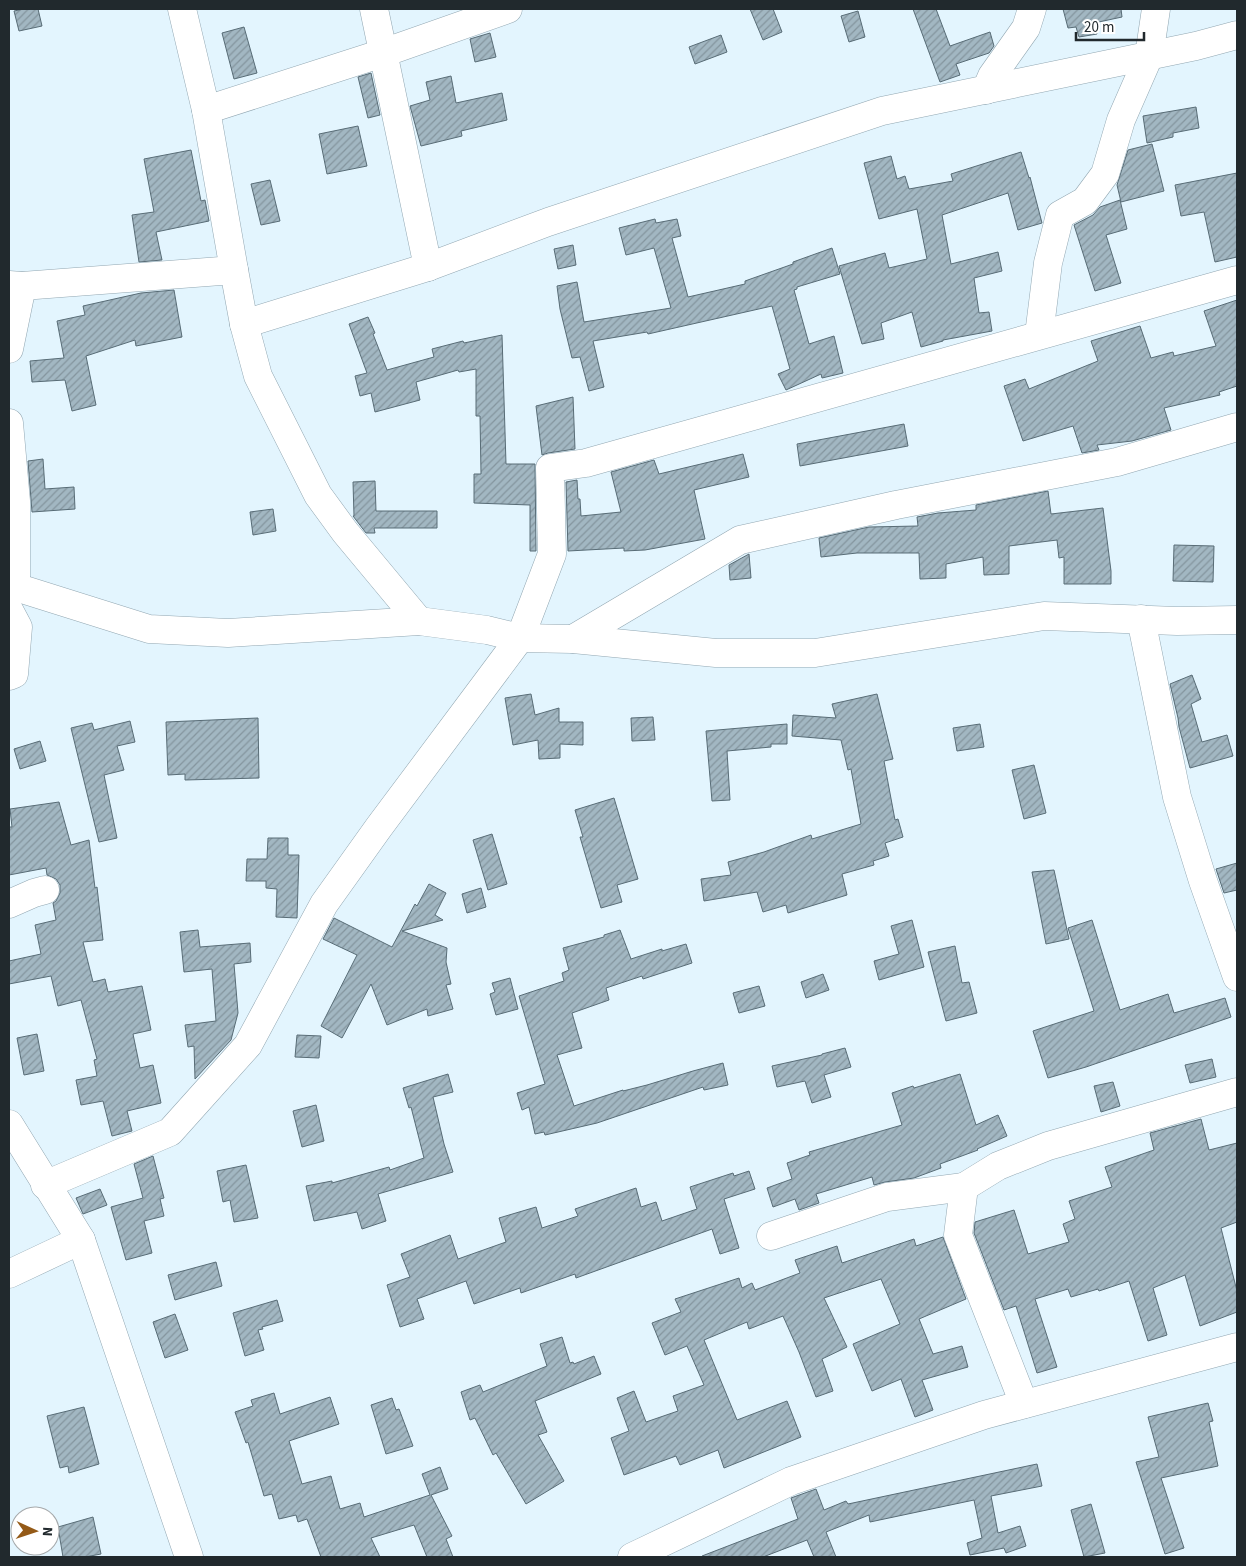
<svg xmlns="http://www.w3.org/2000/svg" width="1246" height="1566" viewBox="0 0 1246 1566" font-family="'Source Sans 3',sans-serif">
<defs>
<pattern id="building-hatch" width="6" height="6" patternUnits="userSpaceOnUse" patternTransform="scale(1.25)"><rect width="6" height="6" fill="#a2b7c2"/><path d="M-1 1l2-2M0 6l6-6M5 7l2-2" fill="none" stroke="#84959e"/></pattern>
</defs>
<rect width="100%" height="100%" fill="#e3f5fe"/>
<g fill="url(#building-hatch)" stroke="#586c76">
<polygon points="24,9 38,9 42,26 19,31 14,11"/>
<polygon points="750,9 773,9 782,32 763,40"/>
<polygon points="913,9 936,9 950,46 990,32 994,46 989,53 956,64 960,75 940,82"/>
<polygon points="1063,9 1121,9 1122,17 1094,23 1097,34 1079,37 1076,27 1068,28"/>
<polygon points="858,11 865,37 849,42 841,16"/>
<polygon points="244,27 257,73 234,79 222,33"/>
<polygon points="490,33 496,57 475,62 470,39"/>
<polygon points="721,35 727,52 695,64 689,47"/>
<polygon points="371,73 380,115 368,118 358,77"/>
<polygon points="451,76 456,103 502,93 507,120 461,131 462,136 421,146 410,106 430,100 426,82"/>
<polygon points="1196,107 1199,128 1173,133 1173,137 1147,143 1143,116"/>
<polygon points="358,126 367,166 327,174 319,134"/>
<polygon points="1152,144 1164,191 1121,202 1117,185 1128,150"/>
<polygon points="191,150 201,201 205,200 209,221 156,232 162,260 139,262 132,215 154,212 144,159"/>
<polygon points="1021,152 1029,178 1030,177 1042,223 1018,230 1008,193 942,215 951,264 998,252 1002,271 974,278 979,313 989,312 992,331 943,340 943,341 921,347 912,312 881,323 884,339 862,344 839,266 885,253 889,268 927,259 917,209 879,219 864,163 891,156 897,179 905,176 909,189 953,181 951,174"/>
<polygon points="1237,173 1237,257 1215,262 1204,212 1181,216 1175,185"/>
<polygon points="270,180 280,221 261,225 251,184"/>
<polygon points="1120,200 1127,229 1106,235 1121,283 1095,291 1074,225 1093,215 1100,207"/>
<polygon points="655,219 656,223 677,219 681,236 672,238 688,297 745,284 745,281 793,264 793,262 832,248 840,274 797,287 797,289 794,290 809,344 834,336 843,373 822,378 821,374 786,390 778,374 790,369 772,306 648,334 647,332 593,341 604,387 589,391 580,357 572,358 560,309 557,286 577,282 584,322 671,308 654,248 626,255 619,228"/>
<polygon points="573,245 576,265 558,269 554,249"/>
<polygon points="174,290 182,337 136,346 135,340 86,356 96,405 72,411 65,380 32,382 30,361 64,358 57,321 85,315 83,306 141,293"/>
<polygon points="1237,300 1237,386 1219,392 1220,395 1164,408 1171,430 1132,441 1097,445 1099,450 1082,453 1073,426 1023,441 1004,386 1025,379 1029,389 1098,361 1091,341 1140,326 1151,358 1173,352 1174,356 1216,346 1204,311"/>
<polygon points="368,317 375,333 373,334 387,370 434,357 432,349 463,341 464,343 502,335 506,464 535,464 536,551 530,551 530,505 474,503 474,474 481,474 480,416 476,416 476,369 459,372 458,370 416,382 420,400 375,412 371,393 360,396 355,376 367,373 349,324"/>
<polygon points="573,397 575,449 548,453 542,455 536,406"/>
<polygon points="904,424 908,446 800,466 797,444"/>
<polygon points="743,454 749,477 694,490 705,539 645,550 624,551 624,548 568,551 566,482 577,480 578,499 580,499 581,516 621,512 611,472 654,460 659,474"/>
<polygon points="43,459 45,489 74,487 75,509 32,512 28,461"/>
<polygon points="375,481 376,511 437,511 437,528 374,528 375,533 366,533 353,516 354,516 353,482"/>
<polygon points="1048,491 1051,514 1103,508 1111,571 1111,584 1064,584 1064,557 1059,558 1057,540 1009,546 1009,574 984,575 983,557 946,564 946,578 920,579 919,553 857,553 821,557 819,538 869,527 918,526 917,517 938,513 976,510 976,505"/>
<polygon points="273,509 276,531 253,535 250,512"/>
<polygon points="1174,545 1214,546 1213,582 1173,581"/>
<polygon points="749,554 751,578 730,580 729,565"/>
<polygon points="1192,675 1201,699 1191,704 1202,742 1227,735 1233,756 1190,768 1179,727 1178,718 1170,684"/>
<polygon points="531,694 535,715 559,708 559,722 583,722 583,745 560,744 560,758 539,759 538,740 513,745 505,698"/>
<polygon points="877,694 893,759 884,761 895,820 898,819 903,837 885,843 889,856 873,861 874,865 842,874 847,895 788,913 786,905 763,912 757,892 704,901 701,879 731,875 728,862 764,852 811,835 812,839 861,824 851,769 848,770 841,740 792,736 793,715 836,718 832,704"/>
<polygon points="653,717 655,740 632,741 631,718"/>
<polygon points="258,718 259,778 185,780 185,774 168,775 166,722"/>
<polygon points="130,721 135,742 117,746 124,770 104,775 117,838 99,842 71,728 92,723 94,730"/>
<polygon points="787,724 787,744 771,744 771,747 727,751 730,800 712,801 706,731"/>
<polygon points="980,724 984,747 957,751 953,728"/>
<polygon points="40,741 46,761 20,769 14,749"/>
<polygon points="1034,765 1046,813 1024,819 1012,770"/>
<polygon points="614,798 638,879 617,885 622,902 601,908 580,837 583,837 575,810"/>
<polygon points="59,802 71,845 89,840 95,888 97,887 103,940 83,942 93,982 105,979 108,992 142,986 151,1030 133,1034 140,1068 153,1065 161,1103 127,1111 132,1131 112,1136 103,1101 81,1105 76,1080 97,1076 94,1060 97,1059 81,1000 58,1006 51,976 9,984 9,961 41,954 35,925 56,920 53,903 56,901 60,893 60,885 56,879 47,875 46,868 9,875 9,827 12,827 10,809"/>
<polygon points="492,834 507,884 488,890 473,840"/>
<polygon points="268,838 288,838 288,855 299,855 297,918 276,917 277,889 266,888 266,881 246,881 247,859 267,859"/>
<polygon points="1237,863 1237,890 1224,893 1216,869"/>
<polygon points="1054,870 1069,939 1046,944 1032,872"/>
<polygon points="429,884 446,893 435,915 443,920 402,931 447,948 446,962 451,984 446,985 453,1009 428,1016 427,1009 387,1025 371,984 342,1038 321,1026 357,955 323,939 334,918 392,947 415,904 417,906"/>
<polygon points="481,888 486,907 467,913 462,894"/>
<polygon points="912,920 924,967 879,980 874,961 899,954 891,926"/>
<polygon points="1092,920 1120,1010 1168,994 1174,1013 1225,998 1231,1017 1086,1067 1048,1078 1033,1031 1094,1011 1068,928"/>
<polygon points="198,930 200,947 250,943 251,962 234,964 238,1013 231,1040 195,1079 194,1046 188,1047 185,1025 216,1021 212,969 184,972 180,932"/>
<polygon points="620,930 631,959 662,949 662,951 686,944 692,963 643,979 642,976 606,988 609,1000 572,1013 582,1048 557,1055 574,1106 623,1090 623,1091 647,1085 693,1071 723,1063 728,1085 704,1090 703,1087 597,1123 545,1135 544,1132 535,1134 529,1107 522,1110 517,1093 545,1084 519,996 564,981 562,973 569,970 563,948 604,937 604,935"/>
<polygon points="955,946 962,983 969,982 977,1013 946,1021 928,952"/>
<polygon points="823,974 829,990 806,998 801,982"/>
<polygon points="510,978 518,1009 496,1015 490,994 495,992 492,983"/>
<polygon points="759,986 765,1006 739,1013 733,993"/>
<polygon points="37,1034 44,1071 24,1075 17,1038"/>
<polygon points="297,1035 321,1036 319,1058 295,1057"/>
<polygon points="845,1048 851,1067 824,1075 831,1097 812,1103 805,1081 777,1087 772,1066 822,1055 822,1054"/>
<polygon points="1212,1059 1216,1077 1190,1083 1185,1065"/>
<polygon points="448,1074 453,1092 433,1097 444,1144 453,1172 378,1194 386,1221 362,1229 357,1212 314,1221 306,1186 332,1181 332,1183 389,1167 390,1170 424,1158 411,1107 409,1108 403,1088"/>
<polygon points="960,1074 976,1125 998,1115 1007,1136 977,1149 978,1150 940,1164 941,1168 914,1178 885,1182 874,1185 872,1177 816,1194 819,1203 799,1210 795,1199 773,1207 767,1188 792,1179 787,1163 810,1155 809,1152 902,1125 892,1093 913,1086 914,1088"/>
<polygon points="1113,1082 1120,1106 1101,1112 1094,1086"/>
<polygon points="316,1105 324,1141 302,1147 293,1111"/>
<polygon points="1201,1119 1209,1150 1237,1143 1237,1222 1221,1228 1237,1291 1237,1312 1200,1326 1185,1275 1153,1288 1167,1335 1148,1341 1129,1281 1099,1291 1098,1289 1071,1297 1068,1289 1035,1299 1057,1367 1037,1373 1016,1306 1004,1310 974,1233 975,1222 1014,1210 1028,1254 1069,1242 1063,1224 1075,1219 1069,1201 1112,1187 1105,1167 1154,1150 1150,1133"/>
<polygon points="153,1156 164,1198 160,1199 164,1216 144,1221 152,1253 126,1260 111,1207 143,1198 134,1164"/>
<polygon points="246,1165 258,1218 234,1222 230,1200 223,1202 217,1171"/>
<polygon points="749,1171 755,1189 724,1199 739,1248 720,1254 712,1229 576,1278 575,1274 521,1293 520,1288 474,1304 466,1281 417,1299 424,1319 400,1327 387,1285 410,1277 401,1254 450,1235 458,1259 506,1242 499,1218 536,1207 542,1228 578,1216 575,1209 636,1188 641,1207 656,1202 662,1221 697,1209 690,1187 733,1173 734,1176"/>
<polygon points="100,1189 107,1205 83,1214 76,1198"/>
<polygon points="943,1237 966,1299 919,1319 933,1354 962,1346 968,1367 922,1380 933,1410 915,1417 901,1379 872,1391 853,1344 900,1324 881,1279 824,1298 847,1347 822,1359 833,1391 816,1397 799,1352 783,1316 749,1329 747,1322 704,1340 737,1420 787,1401 801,1437 724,1468 718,1450 680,1465 676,1456 624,1475 611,1438 629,1431 617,1398 634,1391 646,1422 678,1411 673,1396 704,1385 687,1346 665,1355 652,1323 681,1312 675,1299 739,1278 742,1288 752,1283 755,1290 800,1273 795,1260 837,1246 842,1263 914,1239 916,1246"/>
<polygon points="216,1262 222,1286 175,1300 168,1275"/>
<polygon points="277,1300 283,1321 262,1327 263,1329 258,1330 264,1350 245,1356 233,1313"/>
<polygon points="175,1314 188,1350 165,1358 153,1322"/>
<polygon points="562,1337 570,1363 573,1362 574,1364 594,1356 601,1374 535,1401 547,1432 538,1435 564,1481 526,1504 496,1453 493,1455 475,1418 470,1420 461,1392 480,1385 483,1392 547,1366 540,1344"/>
<polygon points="274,1393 280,1414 330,1397 339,1424 289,1441 302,1484 331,1476 340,1509 360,1503 364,1517 430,1495 422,1474 440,1467 448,1489 431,1495 452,1536 446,1539 453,1557 427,1557 414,1525 371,1538 380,1557 321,1557 307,1519 298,1522 296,1515 279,1519 272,1494 264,1496 248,1442 246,1443 235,1412 253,1406 251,1400"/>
<polygon points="392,1398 396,1410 399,1409 413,1446 386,1454 371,1405"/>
<polygon points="1208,1403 1213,1421 1209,1422 1218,1466 1161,1478 1184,1548 1165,1554 1136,1462 1159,1457 1148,1417"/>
<polygon points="84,1407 99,1464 69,1473 68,1466 60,1468 47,1416"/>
<polygon points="1037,1464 1042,1486 991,1496 998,1533 1020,1526 1026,1546 1006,1553 1004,1548 970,1555 967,1543 982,1538 974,1500 870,1522 869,1515 826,1532 836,1557 814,1557 807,1540 763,1557 703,1557 702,1556 798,1519 791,1498 816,1489 824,1510 846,1501 848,1504"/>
<polygon points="1091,1504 1105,1553 1084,1557 1071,1510"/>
<polygon points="93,1517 101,1554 85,1557 63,1557 58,1527"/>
</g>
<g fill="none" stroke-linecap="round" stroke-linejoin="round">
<defs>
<g id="minor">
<polyline points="182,9 206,110 234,270"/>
<polyline points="374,9 428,267"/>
<polyline points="986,90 992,76 1026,28 1032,9"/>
<polyline points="206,110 383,53 508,9"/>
<polyline points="9,285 22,286 234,270 244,324 428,267 548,222 882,111 1196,46 1237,35"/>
<polyline points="244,324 258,376 318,495 345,532 419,621"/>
<polyline points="1039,335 1048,263 1060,215 1085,201 1105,174 1121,120 1149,56 1156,9"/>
<polyline points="9,349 22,286"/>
<polyline points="9,423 16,501 16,587"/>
<polyline points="9,585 149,629 228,633 419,621 487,630 520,638 573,639 716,653 815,653 1044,616 1177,621 1237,620"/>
<polyline points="9,610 18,627 14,674 9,676"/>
<polyline points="1141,619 1177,797 1203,881 1237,977"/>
<polyline points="573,639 740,540 896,505 1117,462 1237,427"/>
<polyline points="9,904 34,893 45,890"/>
<polyline points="9,1124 81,1240 189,1557"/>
<polyline points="45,1185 170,1132 248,1045 324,904 379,827 520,638 552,554 550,468 586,463 1237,280"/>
<polyline points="771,1236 887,1197 964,1187"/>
<polyline points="9,1274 81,1240"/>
<polyline points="1024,1404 958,1235 964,1187 998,1166 1048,1146 1237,1092"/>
<polyline points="632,1557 791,1481 984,1415 1237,1347"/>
</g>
</defs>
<use href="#minor" stroke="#92a7b2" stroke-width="29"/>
<use href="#minor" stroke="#fff" stroke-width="28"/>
</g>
<rect width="1246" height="1566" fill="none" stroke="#21292d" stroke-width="20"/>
<g transform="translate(35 1531) rotate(93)"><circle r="24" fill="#ffffff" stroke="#a6a9ab"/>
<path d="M0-4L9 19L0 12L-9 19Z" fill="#945a17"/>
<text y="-8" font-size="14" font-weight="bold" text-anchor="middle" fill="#21292d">N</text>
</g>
<path d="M1076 32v8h68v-8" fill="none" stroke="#21292d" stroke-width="2.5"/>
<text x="1084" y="32" font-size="15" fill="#21292d" stroke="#ffffff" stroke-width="4" paint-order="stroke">20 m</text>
</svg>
